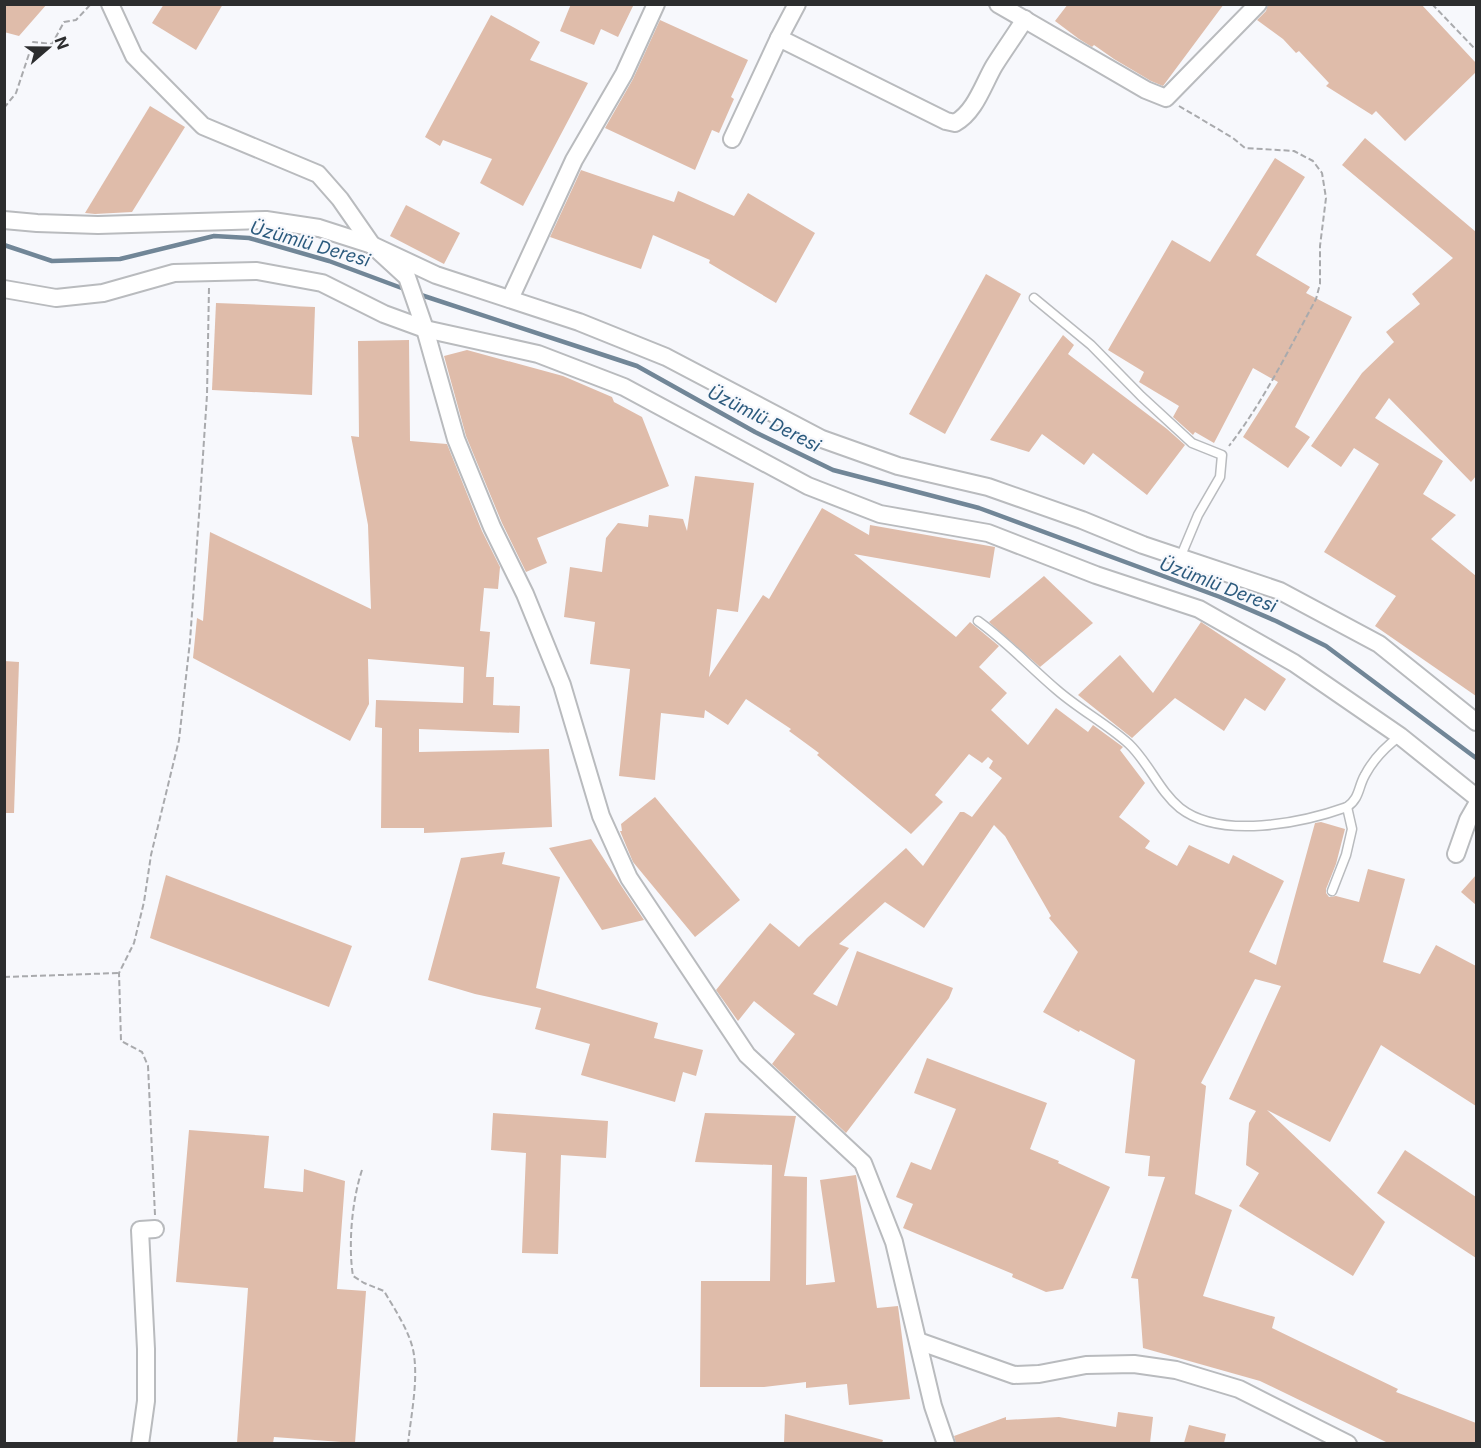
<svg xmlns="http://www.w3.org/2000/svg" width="1481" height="1448" viewBox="0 0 1481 1448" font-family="Inter,sans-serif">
<rect width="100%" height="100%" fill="#f7f8fc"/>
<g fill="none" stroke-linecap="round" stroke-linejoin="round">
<g stroke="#718697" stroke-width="4.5">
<polyline points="4,245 52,261 120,259 214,236 249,238 329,261 407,290"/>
<polyline points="418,294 637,366 755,432 833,470 979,508 1220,597 1276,621 1326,646 1476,758"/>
</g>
</g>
<g fill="#dfbcaa">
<polygon points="4,4 47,4 19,36 4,32"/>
<polygon points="164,4 223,4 196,50 152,23"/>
<polygon points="571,4 634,4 618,37 601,29 594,45 560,31"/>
<polygon points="1068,4 1224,4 1163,86 1151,81 1114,59 1094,45 1092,47 1079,39 1055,21"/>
<polygon points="1268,4 1421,4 1476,63 1476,72 1405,141 1376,111 1372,115 1326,86 1329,83 1299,51 1296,53 1283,39 1257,20 1266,11"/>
<polygon points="491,15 540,42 530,60 588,83 523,206 480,183 492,159 443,140 440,146 425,137"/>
<polygon points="660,20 748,60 731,97 734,99 719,133 712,130 695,170 605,128 633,79"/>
<polygon points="150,106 185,127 132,212 95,214 85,213"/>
<polygon points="1365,138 1476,232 1476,476 1471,482 1389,398 1375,418 1443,461 1423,494 1456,515 1431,539 1476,576 1476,696 1375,626 1396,596 1324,552 1379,464 1354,448 1341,467 1311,446 1362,373 1394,342 1386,332 1420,304 1412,294 1453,258 1342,165"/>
<polygon points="1275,158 1305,177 1256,255 1310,287 1306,293 1352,317 1295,427 1310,437 1288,468 1243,437 1278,382 1253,368 1214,443 1195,432 1193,435 1173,417 1179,406 1139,382 1144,372 1108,350 1172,240 1210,262"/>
<polygon points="581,170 674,202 678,191 734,216 748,193 815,233 776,303 709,263 710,260 653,235 641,269 550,237"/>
<polygon points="406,205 460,233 444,264 390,236"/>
<polygon points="986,274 1021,294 945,434 909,414"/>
<polygon points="216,303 315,307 312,395 212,390"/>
<polygon points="1063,335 1074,345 1068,354 1167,429 1185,445 1147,495 1093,453 1084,465 1042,434 1029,452 990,440"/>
<polygon points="409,340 410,441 447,444 482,531 500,567 498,589 484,588 480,631 490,632 486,677 494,677 493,705 520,706 519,733 419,729 419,752 549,749 552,827 424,833 424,828 381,828 382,728 375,727 376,700 463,703 464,667 368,659 369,704 350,741 193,658 197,618 203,621 210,532 371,609 368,525 351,436 359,437 358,341"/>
<polygon points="467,350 563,376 612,397 614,402 642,417 669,486 537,538 547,563 526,572 502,523 466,436 444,356"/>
<polygon points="695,476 754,483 738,612 717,609 709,677 763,595 769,599 822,508 869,535 870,525 995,547 990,578 854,554 956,637 970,622 999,646 979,667 1007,693 991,710 1028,745 1056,708 1088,732 1093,725 1123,747 1120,750 1145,783 1119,817 1150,841 1145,848 1177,866 1189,845 1229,864 1233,855 1284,881 1249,952 1276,965 1315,823 1321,822 1345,829 1336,864 1326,889 1326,893 1329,897 1336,896 1359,902 1368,869 1405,879 1383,962 1420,974 1436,945 1476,966 1476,1106 1381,1045 1330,1142 1267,1110 1385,1222 1353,1276 1239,1206 1259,1173 1246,1165 1249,1123 1256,1111 1229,1099 1281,986 1255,979 1201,1083 1206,1086 1195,1194 1232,1210 1203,1296 1275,1317 1272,1328 1398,1389 1396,1392 1476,1423 1476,1443 1388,1443 1260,1381 1143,1348 1138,1279 1131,1278 1165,1177 1148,1176 1150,1156 1125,1153 1135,1060 1080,1030 1079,1032 1043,1012 1078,952 1049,918 1051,916 1005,836 994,825 924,928 885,902 839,944 849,948 813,994 837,1006 857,951 953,988 949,998 846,1133 772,1064 795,1034 754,1001 738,1021 716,990 770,923 799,947 807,938 906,848 923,866 960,812 964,812 972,817 1002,778 989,768 993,761 988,757 982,763 969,754 935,795 943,802 911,834 817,755 819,753 789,731 791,729 746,699 728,725 705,710 704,718 661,713 655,780 619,776 630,669 590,664 595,622 564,617 570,567 602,572 606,538 618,523 648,527 649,515 683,519 687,531"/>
<polygon points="1044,576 1093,623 1040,667 989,622"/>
<polygon points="1201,622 1286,679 1265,711 1245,698 1224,731 1175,698 1132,738 1078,695 1120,655 1153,693"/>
<polygon points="4,661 19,662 14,813 4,813"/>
<polygon points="655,797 740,900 695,937 633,862 620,831 622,831 621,824"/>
<polygon points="591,839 620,884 644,920 602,930 549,848"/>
<polygon points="505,852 502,864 560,877 536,988 658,1023 654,1038 703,1050 696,1076 683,1072 675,1102 581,1075 590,1044 535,1029 541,1008 475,994 428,980 461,858"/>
<polygon points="166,875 352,946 329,1007 150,938"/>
<polygon points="1476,875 1476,905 1461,892"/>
<polygon points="927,1058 1047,1103 1030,1149 1059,1161 1058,1163 1110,1187 1063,1289 1046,1292 1012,1277 1013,1274 903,1228 913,1204 896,1197 911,1162 931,1170 956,1109 914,1093"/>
<polygon points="493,1113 608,1121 606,1158 561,1155 558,1254 522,1253 526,1153 491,1150"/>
<polygon points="705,1113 796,1116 784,1176 807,1177 806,1285 835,1282 820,1180 856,1175 877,1308 898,1306 910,1399 849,1405 847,1384 806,1388 806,1382 764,1387 700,1387 701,1281 770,1281 772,1165 695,1162"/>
<polygon points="189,1130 269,1136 264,1188 303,1192 304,1169 345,1181 337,1289 366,1291 355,1443 274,1437 273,1443 237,1443 248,1288 176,1282"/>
<polygon points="1405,1150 1476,1197 1476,1258 1377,1193"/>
<polygon points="1118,1412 1153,1417 1150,1443 956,1443 954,1436 1006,1417 1006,1420 1059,1417 1116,1427"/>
<polygon points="785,1414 883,1440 882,1443 784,1443"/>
<polygon points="1189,1425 1226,1434 1224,1443 1184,1443"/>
</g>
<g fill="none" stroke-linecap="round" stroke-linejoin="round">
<defs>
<g id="lane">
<polyline points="1034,298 1091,345 1141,396 1192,443 1222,455 1220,477 1198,515 1180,558"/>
<path d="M978,621c28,20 52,46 79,69 23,20 50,34 72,54 20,19 30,47 51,64 41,32 122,15 167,-1 13,-9 11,-20 18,-32 9,-17 20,-28 35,-39"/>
<polyline points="1332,891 1346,855 1352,829 1347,807"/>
</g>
<g id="street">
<polyline points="110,4 134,56 203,126 318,174 340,199 372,245 407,277 425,329 456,439 492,527 525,594 562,685 601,816 629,878 747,1055 863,1163 894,1242 933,1406 946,1444"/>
<polyline points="998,4 1146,90 1166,98 1258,4"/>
<path d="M779,38l167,83 9,2c20,-11 28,-38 39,-57 10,-16 21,-31 31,-47"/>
<polyline points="732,139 779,38 797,4"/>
<polyline points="4,220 37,223 98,225 266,220 319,228 372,245 436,275 579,322 666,357 822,439 898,466 988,487 1082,520 1143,545 1280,591 1379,644 1476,722"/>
<polyline points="4,289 56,298 103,293 174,273 257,271 322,283 384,314 425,329 538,354 624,387 808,486 880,514 988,533 1096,575 1199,609 1294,663 1400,736 1476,797"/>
<polyline points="510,299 574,160 624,74 656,4"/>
<polyline points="1456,854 1468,820 1476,806"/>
<polyline points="918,1341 1014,1375 1039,1374 1086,1365 1134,1364 1176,1370 1239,1389 1348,1444"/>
<polyline points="140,1444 146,1401 146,1349 140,1230 155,1229"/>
</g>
</defs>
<use href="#lane" stroke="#b9bbbe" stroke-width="11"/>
<use href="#street" stroke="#b9bbbe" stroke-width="20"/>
<g stroke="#a9aaad" stroke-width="2" stroke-dasharray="6 3" stroke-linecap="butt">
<polyline points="1432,4 1476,50"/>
<path d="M1179,106l54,32 12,10 49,3 19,10 9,12 4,25 -6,48v38l-4,15c-27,50 -52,102 -87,147"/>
<polyline points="4,108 16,93 33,42 52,44 64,22 76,20 91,4"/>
<polyline points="4,977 119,973"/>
<path d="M362,1170c-10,30 -14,75 -9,106l11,7 20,8c11,19 27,42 30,64 4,28 -3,60 -6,89"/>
<polyline points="155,1215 148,1066 142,1052 121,1041 119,973 134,943 144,902 151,855 179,740 190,641 199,515 207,395 209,287"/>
</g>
<use href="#lane" stroke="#fff" stroke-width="8"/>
<use href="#street" stroke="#fff" stroke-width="16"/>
</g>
<g text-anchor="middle" stroke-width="4.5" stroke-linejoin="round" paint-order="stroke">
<g font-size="18" font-style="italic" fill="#2b5a7d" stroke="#f7f8fc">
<text transform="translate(310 244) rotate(16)" y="6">Üzümlü Deresi</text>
<text transform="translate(764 419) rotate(27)" y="6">Üzümlü Deresi</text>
<text transform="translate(1218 585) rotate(21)" y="6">Üzümlü Deresi</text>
</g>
</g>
<rect width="1481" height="1448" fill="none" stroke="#2c2d2e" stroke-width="12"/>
<g transform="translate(48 48) rotate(70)" stroke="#f7f8fc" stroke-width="4.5" paint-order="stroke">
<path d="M0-4.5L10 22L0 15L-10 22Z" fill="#2c2d2e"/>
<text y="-9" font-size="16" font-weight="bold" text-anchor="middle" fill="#2c2d2e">N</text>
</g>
</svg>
